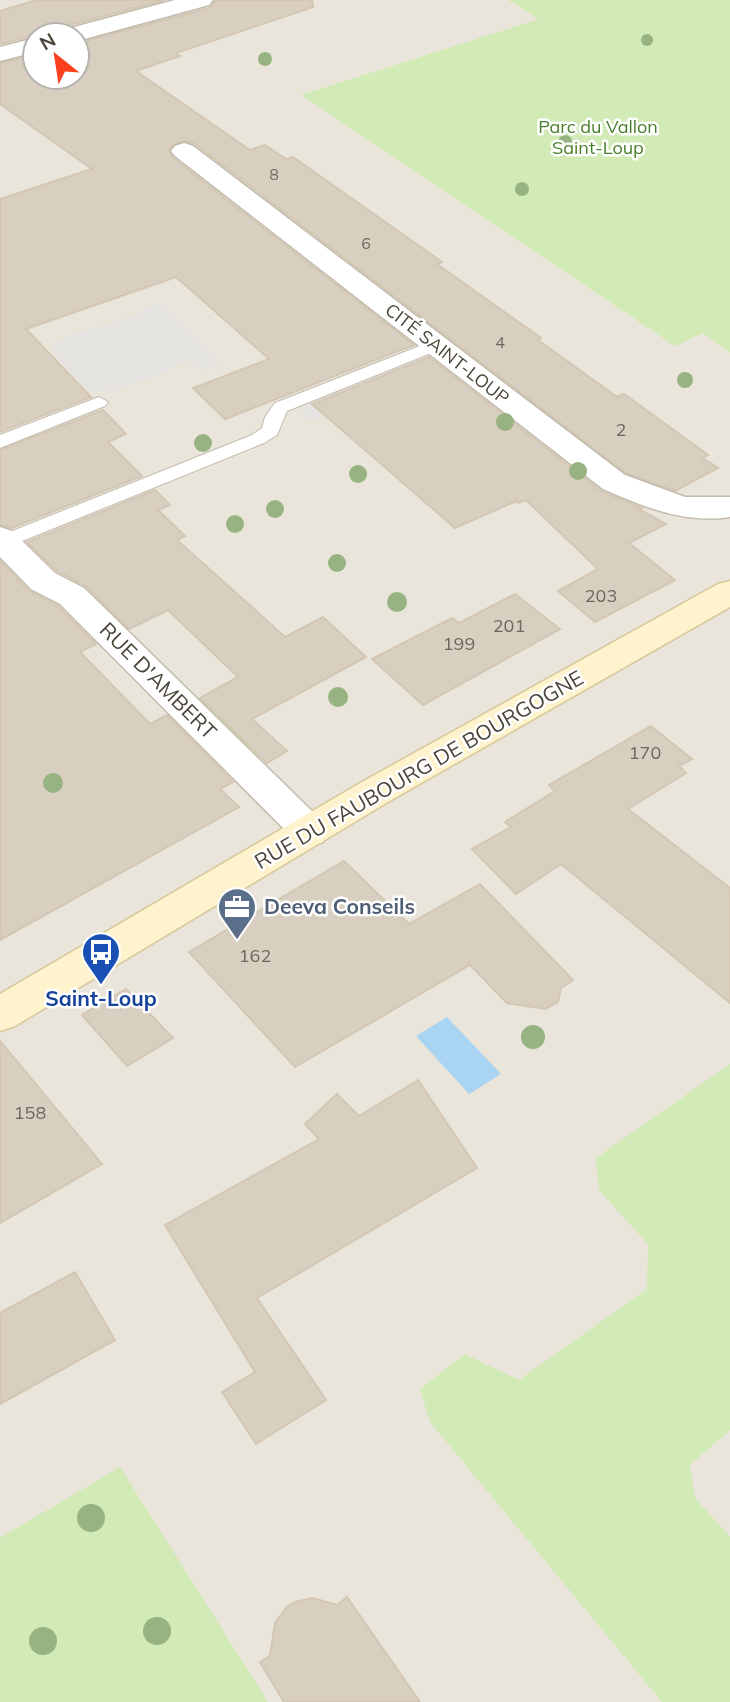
<svg xmlns="http://www.w3.org/2000/svg" width="730" height="1702" viewBox="0 0 730 1702" font-family="Mulish,sans-serif">
<rect width="100%" height="100%" fill="#f6f3ec"/>
<path fill="#eae5da" fill-rule="evenodd" d="M0,0h600l-299,95 402,238 27,20v1349h-730zM35,35h42v42h-42z"/>
<g fill="#d2eab5">
<polygon points="508,0 730,0 730,353 703,333 675,346 301,95 539,19"/>
<polygon points="730,1064 730,1430 690,1465 695,1498 730,1537 730,1702 662,1702 430,1422 420,1389 465,1354 519,1380 647,1289 648,1244 599,1190 596,1158"/>
<polygon points="120,1467 268,1702 0,1702 0,1538"/>
</g>
<g fill="#e5e3e0">
<polygon points="160,303 221,363 201,371 186,359 166,372 118,390 91,393 49,348 66,336 140,314 141,310"/>
<polygon points="413,354 436,371 310,422 290,403"/>
</g>
<polygon fill="#a9d4f2" points="447,1017 501,1074 469,1094 416,1036"/>
<g fill="#d8cfc1" stroke="#d3c7b4" stroke-width="2">
<polygon points="37,0 165,0 62,27 56,35 35,35 0,44 0,11"/>
<polygon points="216,0 312,0 313,7 176,53 180,56 136,71 250,150 265,145 286,159 293,157 442,262 437,264 541,338 538,340 617,397 624,394 708,455 703,458 718,468 675,491 626,473 195,144 185,141 174,144 169,149 173,158 414,345 225,419 193,388 269,359 176,277 26,329 91,397 0,432 0,199 92,169 0,104 0,63 35,55 35,77 77,77 77,43 210,8"/>
<polygon points="429,357 601,491 642,508 639,509 666,524 629,543 675,580 595,622 558,591 598,569 526,500 518,503 516,501 455,528 312,404"/>
<polygon points="103,410 126,434 108,442 142,476 12,528 0,525 0,450"/>
<polygon points="155,490 170,505 158,510 185,536 177,540 285,637 323,617 366,657 252,719 287,751 267,763 200,698 238,677 168,610 129,629 86,586 57,571 27,542"/>
<polygon points="0,561 29,591 58,606 96,644 80,652 150,724 167,715 233,782 220,789 239,807 0,940"/>
<polygon points="515,594 560,629 423,705 372,659 452,618 459,623"/>
<polygon points="651,726 692,759 679,766 686,773 628,809 730,888 730,1003 561,864 516,894 472,849 511,827 505,822 555,791 549,785"/>
<polygon points="344,861 409,924 480,884 573,980 561,988 558,1002 545,1009 507,1003 470,965 295,1067 189,952"/>
<polygon points="126,989 173,1038 127,1066 82,1015"/>
<polygon points="0,1041 102,1164 0,1223"/>
<polygon points="418,1080 477,1168 257,1298 326,1400 256,1444 222,1392 255,1372 165,1225 319,1139 305,1124 337,1094 359,1116"/>
<polygon points="75,1272 115,1340 0,1404 0,1313"/>
<polygon points="347,1597 420,1702 284,1702 260,1662 270,1656 275,1623 287,1607 295,1602 313,1598 337,1605"/>
</g>
<g fill="none" stroke-linecap="round" stroke-linejoin="round">
<defs>
<g id="lane">
<polygon points="435,340 444,345 441,349 287,411 277,435 264,443 10,546 0,547 0,536 252,435 262,428 265,417 275,403"/>
<polygon points="99,397 108,402 105,406 0,448 0,435"/>
</g>
<g id="street">
<polygon points="175,0 213,0 209,5 77,41 77,35 59,35 63,30"/>
<polygon points="35,38 35,52 0,61 0,47"/>
<path d="M184,143l9,3 432,329 60,22h45v20c-45,7 -86,-10 -127,-28l-428,-333 -4,-5 4,-5z"/>
<polygon points="0,527 12,531 55,573 84,588 323,822 329,832 323,842 310,846 297,842 60,604 31,589 0,557"/>
</g>
<polygon id="secondary" points="730,581 730,607 388,802 15,1026 0,1031 0,994 362,782 718,584"/>
</defs>
<use href="#lane" stroke="#c2bbae" stroke-width="2"/>
<use href="#street" stroke="#c2bbae" stroke-width="3"/>
<use href="#secondary" stroke="#d6c79b" stroke-width="3"/>
<use href="#lane" fill="#fff" fill-rule="evenodd"/>
<use href="#street" fill="#fff" fill-rule="evenodd"/>
<use href="#secondary" fill="#fff3cd" fill-rule="evenodd"/>
</g>
<g fill="#97b381">
<circle cx="647" cy="40" r="6"/>
<circle cx="265" cy="59" r="7"/>
<circle cx="565" cy="142" r="7"/>
<circle cx="522" cy="189" r="7"/>
<circle cx="685" cy="380" r="8"/>
<circle cx="505" cy="422" r="9"/>
<circle cx="203" cy="443" r="9"/>
<circle cx="578" cy="471" r="9"/>
<circle cx="358" cy="474" r="9"/>
<circle cx="275" cy="509" r="9"/>
<circle cx="235" cy="524" r="9"/>
<circle cx="337" cy="563" r="9"/>
<circle cx="397" cy="602" r="10"/>
<circle cx="338" cy="697" r="10"/>
<circle cx="53" cy="783" r="10"/>
<circle cx="533" cy="1037" r="12"/>
<circle cx="91" cy="1518" r="14"/>
<circle cx="157" cy="1631" r="14"/>
<circle cx="43" cy="1641" r="14"/>
</g>
<defs>
<symbol id="office-pin" viewBox="-11 -11 22 30"><path d="M0 17L-7.5 6A9.5 9.5 0 1 1 7.5 6Z" fill="#5c6f8a" stroke="#fff"/><path d="M-6-3h4V-5.5h4V-3h4V5H-6ZM-1-4.5V-3h2v-1.5ZM-6 0V1H6V0Z" fill="#fff"/></symbol>
<symbol id="bus-pin" viewBox="-11 -11 22 30"><path d="M0 17L-7.5 6A9.5 9.5 0 1 1 7.5 6Z" fill="#1a4fb4" stroke="#fff"/><path d="M-5-6H5V4H4V6H2V4H-2V6H-4V4H-5ZM-3.5-4V0h7V-4ZM-3.5 1.2v1.5H-2V1.2ZM2 1.2v1.5H3.5V1.2Z" fill="#fff"/></symbol>
</defs>
<g fill-rule="evenodd">
<use href="#office-pin" x="215" y="885" width="44" height="60"/>
<use href="#bus-pin" x="79" y="930" width="44" height="60"/>
</g>
<g text-anchor="middle" stroke-width="5" stroke-linejoin="round" paint-order="stroke">
<g font-size="16" fill="#6e675b">
<text x="274" y="180">8</text>
<text x="366" y="249">6</text>
<text x="500" y="348">4</text>
</g>
<g font-size="18" fill="#4a7f2a" stroke="#fff">
<text x="598" y="133">Parc du Vallon<tspan x="598" dy="21">Saint-Loup</tspan></text>
</g>
<g font-size="18" fill="#4b4439" stroke="#fff">
<text transform="translate(447 354) rotate(38)" y="6">CITÉ SAINT-LOUP</text>
</g>
<g font-size="18" fill="#6e675b">
<text x="621" y="436">2</text>
<text x="601" y="602">203</text>
<text x="509" y="632">201</text>
<text x="459" y="650">199</text>
<text x="645" y="759">170</text>
<text x="255" y="962">162</text>
<text x="30" y="1119">158</text>
</g>
<g font-size="21" fill="#4b4439" stroke="#fff">
<text transform="translate(158 681) rotate(45)" y="7">RUE D'AMBERT</text>
<text transform="translate(419 770) rotate(-30)" y="7">RUE DU FAUBOURG DE BOURGOGNE</text>
</g>
<g font-size="21" font-weight="bold" fill="#4e5e75" stroke="#fff" text-anchor="start">
<text x="264" y="914">Deeva Conseils</text>
</g>
<g font-size="21" font-weight="bold" fill="#164399" stroke="#fff">
<text x="101" y="1006">Saint-Loup</text>
</g>
</g>
<g transform="translate(56 56) rotate(330)"><circle r="33" fill="#ffffff" stroke="#b7b4b0" stroke-width="2"/>
<path d="M0-5L12 26L0 18L-12 26Z" fill="#fc3f1d"/>
<text y="-10" font-size="19" font-weight="bold" text-anchor="middle" fill="#4b4439">N</text>
</g>
</svg>
